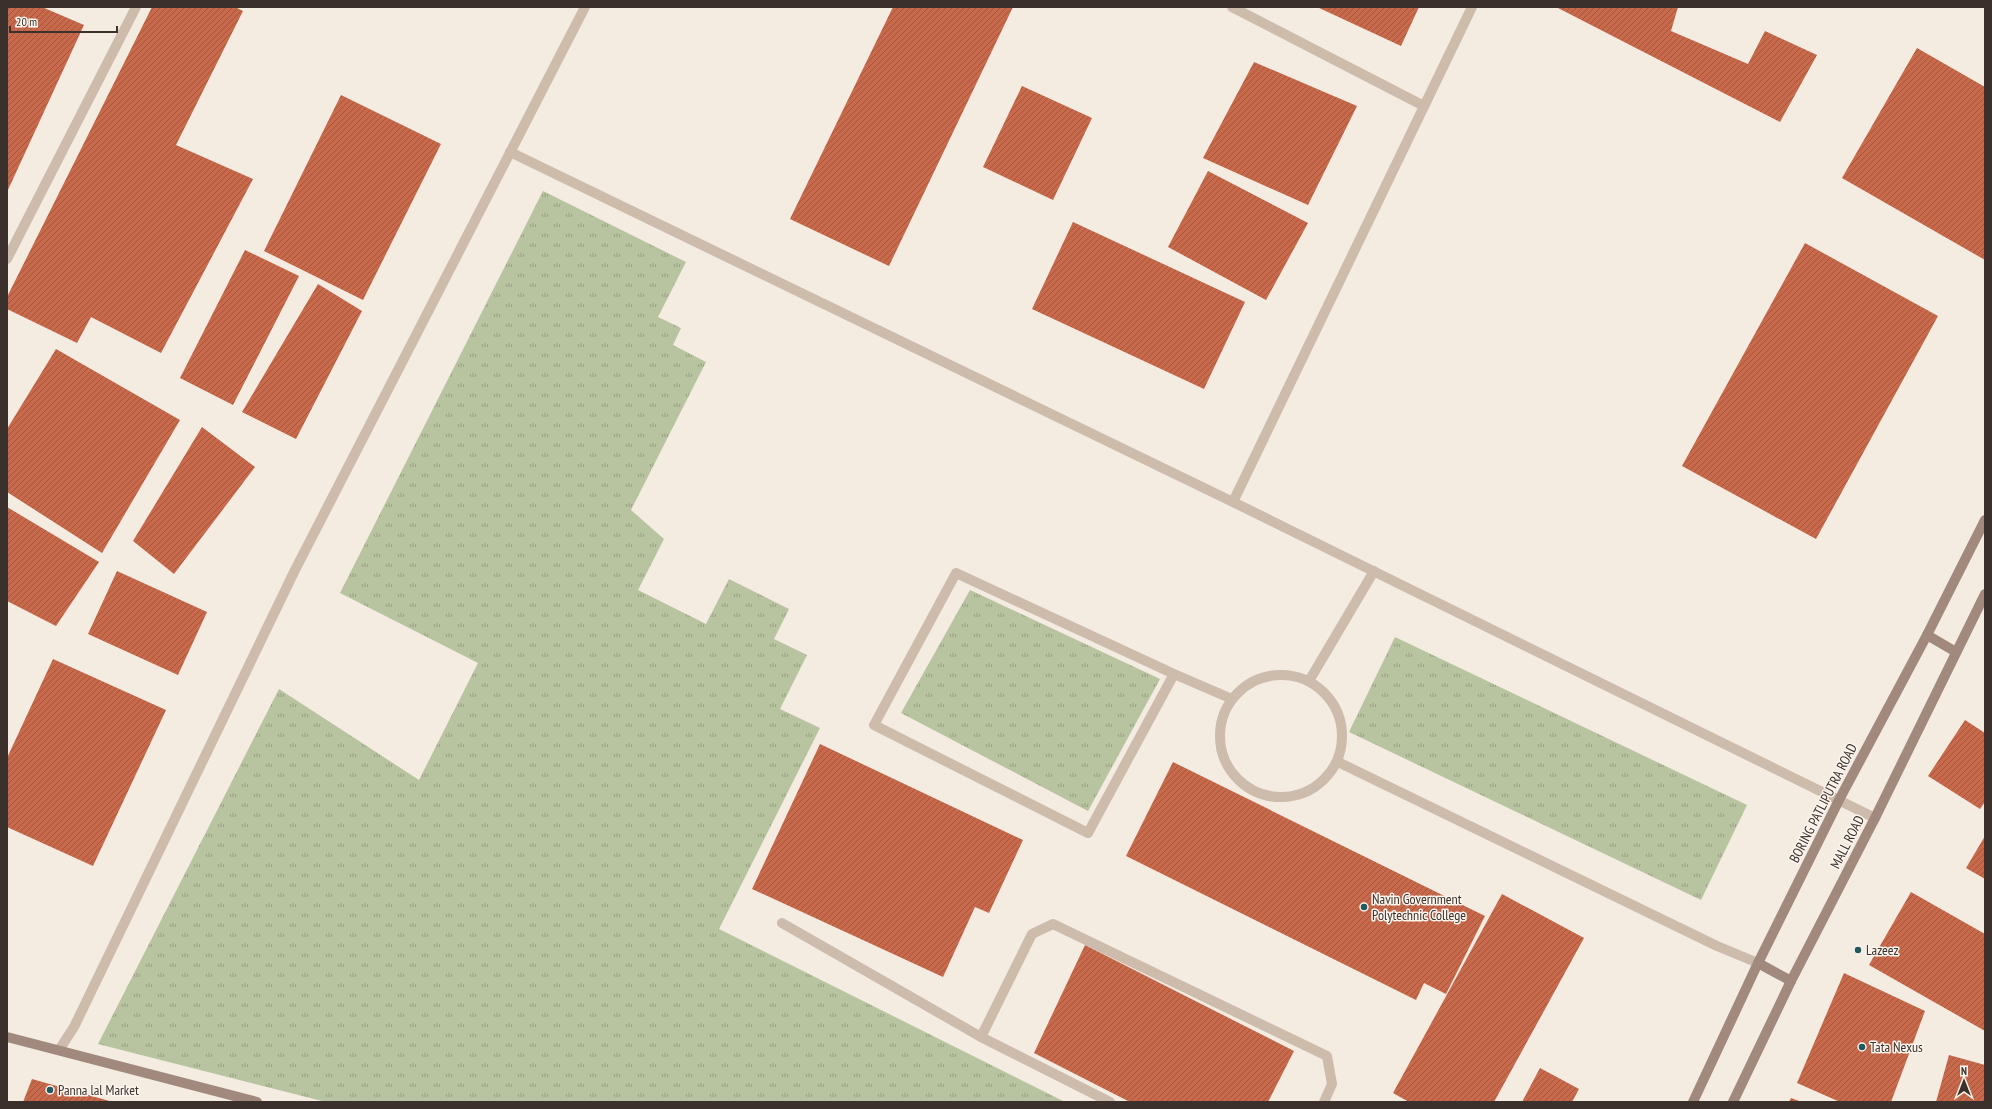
<svg xmlns="http://www.w3.org/2000/svg" width="1992" height="1109" viewBox="0 0 1992 1109" font-family="'PT Sans Narrow',sans-serif">
<defs>
<pattern id="grass-tufts" width="24" height="20" patternUnits="userSpaceOnUse"><rect width="24" height="20" fill="#b8c4a0"/><path d="M3 7l-1-3M5 7V3M7 7l1-3M15 17l-1-3M17 17v-4M19 17l1-3" fill="none" stroke="#97a083"/></pattern>
<pattern id="building-hatch" width="6" height="6" patternUnits="userSpaceOnUse"><rect width="6" height="6" fill="#c8694b"/><path d="M-1 1l2-2M0 6l6-6M5 7l2-2" fill="none" stroke="#a4573f"/></pattern>
</defs>
<rect width="100%" height="100%" fill="#f4ebe1"/>
<g fill="url(#grass-tufts)">
<polygon points="543,191 686,262 658,317 681,328 673,345 706,362 631,510 664,539 638,590 706,624 729,579 789,609 774,639 807,655 780,709 820,728 719,929 1065,1102 326,1102 98,1044 279,689 419,780 478,663 340,593"/>
<polygon points="970,590 1160,679 1088,811 901,713"/>
<polygon points="1395,637 1747,805 1701,900 1349,732"/>
</g>
<g fill="url(#building-hatch)">
<polygon points="7,7 42,7 84,25 7,192"/>
<polygon points="152,7 235,7 243,11 176,145 253,179 161,353 91,317 77,343 7,309 7,297"/>
<polygon points="893,7 1013,7 889,266 790,219"/>
<polygon points="1317,7 1419,7 1401,46"/>
<polygon points="1556,7 1678,7 1671,31 1748,64 1765,31 1817,55 1780,122"/>
<polygon points="1917,48 1985,87 1985,260 1842,178"/>
<polygon points="1254,62 1357,106 1308,205 1203,158"/>
<polygon points="1022,86 1092,118 1053,200 983,167"/>
<polygon points="341,95 441,144 363,300 264,251"/>
<polygon points="1208,171 1308,223 1266,300 1168,247"/>
<polygon points="1073,222 1245,302 1204,389 1032,309"/>
<polygon points="1805,243 1938,316 1816,539 1682,466"/>
<polygon points="245,250 299,276 233,405 180,378"/>
<polygon points="318,284 362,311 296,439 242,412"/>
<polygon points="56,349 180,420 102,553 7,492 7,429"/>
<polygon points="202,427 255,467 174,574 133,541"/>
<polygon points="7,507 99,562 56,626 7,601"/>
<polygon points="117,571 207,612 178,675 88,634"/>
<polygon points="53,659 166,710 93,866 7,827 7,758"/>
<polygon points="1965,720 1985,733 1985,802 1980,809 1928,776"/>
<polygon points="820,744 1023,840 989,913 975,907 943,977 752,889"/>
<polygon points="1173,762 1485,916 1446,994 1424,983 1416,1000 1126,856"/>
<polygon points="1985,836 1985,879 1966,868"/>
<polygon points="1911,892 1985,934 1985,1031 1869,965"/>
<polygon points="1502,894 1584,938 1494,1102 1409,1102 1393,1093"/>
<polygon points="1085,945 1294,1051 1268,1102 1130,1102 1034,1053"/>
<polygon points="1844,973 1925,1011 1891,1102 1840,1102 1797,1083"/>
<polygon points="1949,1055 1985,1065 1985,1102 1936,1102"/>
<polygon points="1540,1068 1579,1089 1572,1102 1522,1102"/>
<polygon points="32,1079 113,1102 23,1102"/>
<polygon points="1791,1098 1802,1102 1789,1102"/>
</g>
<g fill="none" stroke-linecap="round" stroke-linejoin="round">
<g stroke="#cdbbac" stroke-width="10">
<polyline points="1232,7 1424,106"/>
<polyline points="510,152 1233,502 1875,818"/>
<polyline points="7,259 136,7"/>
<polyline points="1233,502 1472,7"/>
<polyline points="1174,674 1088,833 874,725 956,573 1174,674 1232,699"/>
<circle cx="1281" cy="736" r="61"/>
<polyline points="1309,681 1374,571"/>
<polyline points="1338,762 1717,946 1758,963"/>
<polyline points="782,923 981,1037 1110,1102"/>
<polyline points="981,1037 1032,934 1053,924 1327,1056 1332,1084 1324,1102"/>
<polyline points="59,1050 74,1027 295,570 585,7"/>
</g>
<g stroke="#a18a7d" stroke-width="10">
<polyline points="1927,635 1956,652"/>
<polyline points="1758,963 1791,981"/>
<polyline points="7,1037 257,1102"/>
<polyline points="1693,1102 1758,963 1839,800 1927,635 1985,520"/>
<polyline points="1733,1102 1791,981 1875,818 1985,594"/>
</g>
</g>
<g fill="#1f5a5e" stroke="#fbf5ee" stroke-width="1.5">
<circle cx="1364" cy="907" r="4"/>
<circle cx="1858" cy="950" r="4"/>
<circle cx="1862" cy="1047" r="4"/>
<circle cx="50" cy="1090" r="4"/>
</g>
<g text-anchor="middle" stroke-width="3" stroke-linejoin="round" paint-order="stroke">
<g font-size="14" fill="#3b302b" stroke="#fbf5ee">
<text transform="translate(1823 803) rotate(-63)" y="5">BORING PATLIPUTRA ROAD</text>
<text transform="translate(1847 842) rotate(-63)" y="5">MALL ROAD</text>
</g>
<g font-size="14" fill="#3b302b" stroke="#fbf5ee" text-anchor="start">
<text x="1372" y="904">Navin Government<tspan x="1372" dy="16">Polytechnic College</tspan></text>
<text x="1866" y="955">Lazeez</text>
<text x="1870" y="1052">Tata Nexus</text>
<text x="58" y="1095">Panna lal Market</text>
</g>
</g>
<rect width="1992" height="1109" fill="none" stroke="#3b302b" stroke-width="16"/>
<g transform="translate(1964 1081)" stroke="#fbf5ee" stroke-width="3" paint-order="stroke">
<path d="M0-3L7 15L0 10L-7 15Z" fill="#3b302b"/>
<text y="-6" font-size="11" font-weight="bold" text-anchor="middle" fill="#3b302b">N</text>
</g>
<path d="M10 26v6h107v-6" fill="none" stroke="#3b302b" stroke-width="2"/>
<text x="16" y="26" font-size="12" fill="#3b302b" stroke="#fbf5ee" stroke-width="3" paint-order="stroke">20 m</text>
</svg>
